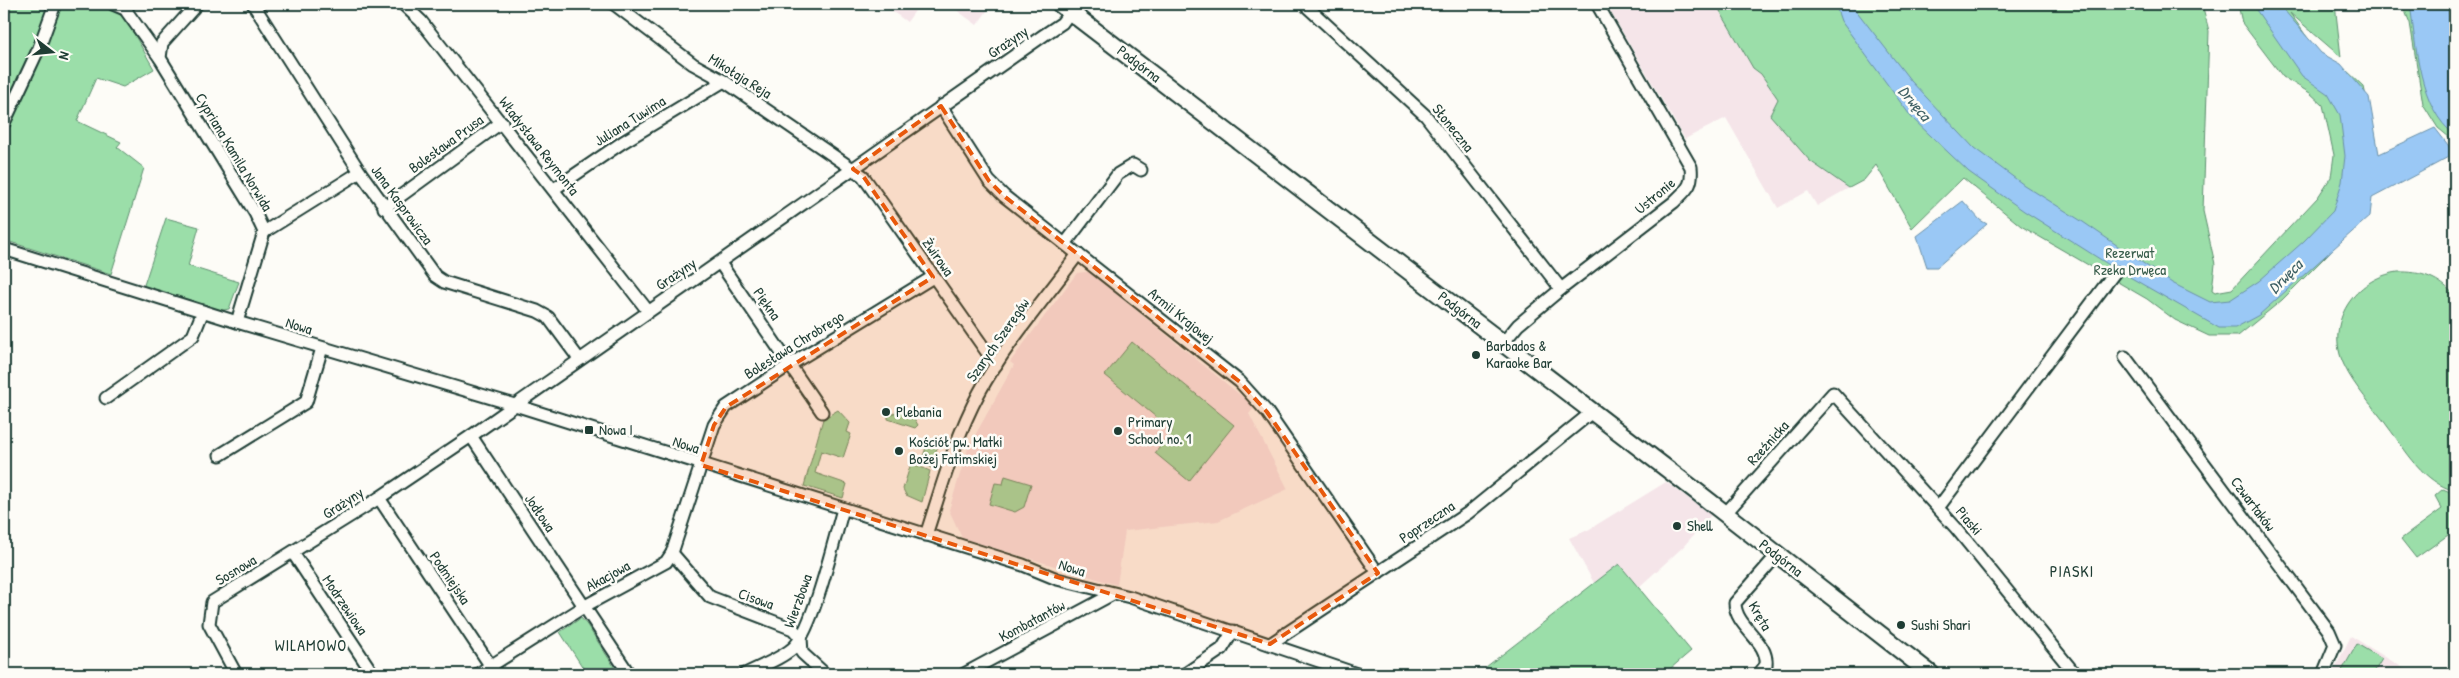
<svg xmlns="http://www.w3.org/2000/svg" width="2459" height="678" viewBox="0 0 2459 678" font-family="'Patrick Hand',sans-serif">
<rect width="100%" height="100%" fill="#fdfcf7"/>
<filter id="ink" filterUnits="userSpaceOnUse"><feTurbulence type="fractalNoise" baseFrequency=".02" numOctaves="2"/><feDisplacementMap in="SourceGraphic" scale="10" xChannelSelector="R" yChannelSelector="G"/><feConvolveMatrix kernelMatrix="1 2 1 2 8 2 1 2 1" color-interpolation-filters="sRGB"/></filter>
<g filter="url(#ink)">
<g fill="#f5e5e9">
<polygon points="882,4 920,4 907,22"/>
<polygon points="948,4 992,4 977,25"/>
<polygon points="1606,4 1716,4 1753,68 1761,74 1778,99 1770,115 1810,161 1849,188 1817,206 1808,191 1778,208 1726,118 1685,139"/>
<polygon points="1085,272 1089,272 1255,407 1249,414 1288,489 1218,521 1125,531 1117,585 962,538 949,510 968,448 1014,365 1010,362 1077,273"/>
<polygon points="1666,482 1711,515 1683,547 1639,587 1619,565 1594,583 1569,538 1588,530"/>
<polygon points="2351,636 2413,674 2332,674"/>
</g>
<g fill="#9bdea9" stroke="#5d8e6e">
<polygon points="4,4 117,4 154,69 123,87 96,78 77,121 121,142 117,147 144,168 111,274 4,240"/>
<polygon points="1716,4 2202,4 2209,31 2203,211 2215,264 2212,290 2215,292 2232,289 2318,197 2331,177 2334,155 2323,105 2310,93 2283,77 2242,23 2238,4 2335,4 2341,57 2290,13 2319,54 2345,69 2364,87 2377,147 2361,208 2330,252 2282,300 2238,336 2209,336 2175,320 2147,299 2021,226 1963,178 1912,228 1876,165 1864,180 1849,188 1810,161 1770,115 1778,99 1761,74 1753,68"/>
<polygon points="2402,4 2450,4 2450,47 2455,67 2455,142 2438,128 2423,104 2410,23"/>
<polygon points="166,218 199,227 188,266 239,282 229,309 219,311 143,288"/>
<path d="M2398,272c23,-1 42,6 57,24v195c-32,-9 -48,-39 -67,-64 -14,-20 -34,-40 -44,-62 -20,-42 11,-87 54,-93z"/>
<polygon points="1132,342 1234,425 1189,481 1155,453 1173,431 1105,375"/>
<polygon points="904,408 909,410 918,425 915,428 888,419 888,416"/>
<polygon points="838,410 850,423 847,432 851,434 843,458 821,451 815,473 847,484 843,498 804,486 823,419"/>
<polygon points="928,442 938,445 931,468 921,462"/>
<polygon points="911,463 930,471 922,502 906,495 903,489"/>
<polygon points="1005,476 1031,484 1024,507 1015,512 989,504 995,483 1003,484"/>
<polygon points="2443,489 2455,494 2455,530 2416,558 2401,539 2442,509 2435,496"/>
<polygon points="1619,564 1691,651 1664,674 1498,674 1486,667"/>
<polygon points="581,618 587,625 619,674 587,674 560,632"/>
<polygon points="2357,644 2382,659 2373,674 2340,674"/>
</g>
<g fill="#9ac8f5" stroke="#6990a8">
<polygon points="1835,4 1851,4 1911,81 1974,148 2024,185 2083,222 2172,283 2210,302 2230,300 2259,281 2304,241 2333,211 2342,182 2345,156 2340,115 2328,94 2302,76 2252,4 2281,4 2284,10 2321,53 2341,64 2369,97 2379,154 2435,128 2455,154 2372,198 2370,216 2259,315 2235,328 2219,328 2114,268 2024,211 1969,172 1912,118 1841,21"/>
<path d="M2410,4h38l2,45 5,29v57c-36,-26 -39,-90 -45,-131z"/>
<polygon points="1963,201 1980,220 1987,224 1937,267 1927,267 1917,236"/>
</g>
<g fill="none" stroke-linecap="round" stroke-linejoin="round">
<defs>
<g id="street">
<polyline points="113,4 127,10"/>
<polyline points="126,4 127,12 160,58"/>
<polyline points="197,4 162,43 160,58 255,213 264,232 237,322"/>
<polyline points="253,4 360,172 435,276 444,282 537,311 548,317 579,359"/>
<polyline points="403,4 421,21 648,311"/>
<polyline points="614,4 693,64 724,81 863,176 996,365"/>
<polyline points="1304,4 1426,116 1561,289"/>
<polyline points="941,106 989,181 1004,196 1240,382 1267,412 1378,573"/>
<polyline points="4,123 39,48 55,4"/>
<polyline points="554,189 623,142 724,81"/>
<polyline points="384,208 502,122"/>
<polyline points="264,232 360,172"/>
<polyline points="1065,244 1118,174 1133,165 1141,170"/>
<polyline points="4,249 237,322 515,405 1023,565 1057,579 1130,597 1357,674"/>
<polyline points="720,263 822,412"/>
<path d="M1503,343l15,-18 43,-36 113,-87c13,-13 19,-16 17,-35l-94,-163"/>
<polyline points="2125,357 2329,631 2335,645 2323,674"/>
<polyline points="106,398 193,336 203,311"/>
<polyline points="471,436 629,674"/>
<polyline points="220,455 306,402 322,348"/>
<polyline points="379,498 496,674"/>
<polyline points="1938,508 2115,272"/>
<polyline points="1725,514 1833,393 1956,528 2075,674"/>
<path d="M926,535c16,-49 29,-97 53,-142 27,-50 66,-94 99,-139"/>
<polyline points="293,553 373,674"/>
<polyline points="672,553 710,597 793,629 801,638 802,653 825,674"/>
<polyline points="1270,644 1468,513 1592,412"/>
<polyline points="236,674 209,624 212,602 379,498 471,436 1044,35 1062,23 1070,12"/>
<polyline points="478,674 585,606 666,562 672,553 714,425 726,407 791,364 933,277"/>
<path d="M745,674c14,-7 40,-17 50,-28 19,-21 39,-106 48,-137"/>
<polyline points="964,674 1113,594"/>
<polyline points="1185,674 1222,649 1233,631"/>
<path d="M1759,674l7,-9c3,-24 -31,-38 -31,-62l42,-48"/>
</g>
<polyline id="secondary" points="1060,4 1696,491 1931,674"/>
</defs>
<use href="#street" stroke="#1f3d34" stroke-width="15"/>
<use href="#secondary" stroke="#1f3d34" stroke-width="20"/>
<use href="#street" stroke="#fdfcf7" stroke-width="11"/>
<use href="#secondary" stroke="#fdfcf7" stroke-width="16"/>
</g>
</g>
<path fill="#e8590c" fill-opacity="0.2" stroke="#e8590c" stroke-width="4" stroke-dasharray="10 6" stroke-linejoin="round" d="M941,106l48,75 15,15 236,186 27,30 111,161 -108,71 -569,-179 13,-40 12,-18 207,-130 -70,-101 -10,-7z"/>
<g fill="#1f3d34" stroke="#fdfcf7" stroke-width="2">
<circle cx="1476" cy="355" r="5"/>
<circle cx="886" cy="412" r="5"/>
<rect x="584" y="425" width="10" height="10" rx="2.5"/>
<circle cx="1118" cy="431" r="5"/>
<circle cx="899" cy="451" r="5"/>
<circle cx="1677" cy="526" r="5"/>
<circle cx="1901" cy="625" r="5"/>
</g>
<g text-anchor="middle" stroke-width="5" stroke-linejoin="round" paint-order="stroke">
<g font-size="15" fill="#1f3d34" stroke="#fdfcf7">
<text transform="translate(1008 42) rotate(-34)" y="5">Grażyny</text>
<text transform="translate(1139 64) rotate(37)" y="5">Podgórna</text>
<text transform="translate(740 76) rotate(32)" y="5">Mikołaja Reja</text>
<text transform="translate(630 121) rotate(-32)" y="5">Juliana Tuwima</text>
<text transform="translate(1453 128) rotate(51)" y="5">Słoneczna</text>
<text transform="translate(446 144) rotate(-36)" y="5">Bolesława Prusa</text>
<text transform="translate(539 146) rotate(52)" y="5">Władysława Reymonta</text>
<text transform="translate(234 152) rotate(59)" y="5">Cypriana Kamila Norwida</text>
<text transform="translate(1655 196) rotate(-40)" y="5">Ustronie</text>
<text transform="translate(402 205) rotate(54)" y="5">Jana Kasprowicza</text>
<text transform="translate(938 257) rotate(55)" y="5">Żwirowa</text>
<text transform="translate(676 274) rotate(-34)" y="5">Grażyny</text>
<text transform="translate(767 304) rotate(55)" y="5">Piękna</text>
<text transform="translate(1460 310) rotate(37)" y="5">Podgórna</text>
<text transform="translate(1181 316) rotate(39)" y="5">Armii Krajowej</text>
<text transform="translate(299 326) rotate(17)" y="5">Nowa</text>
<text transform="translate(998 340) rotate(-55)" y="5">Szarych Szeregów</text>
<text transform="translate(794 345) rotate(-32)" y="5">Bolesława Chrobrego</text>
<text transform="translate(1768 443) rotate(-48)" y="5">Rzeźnicka</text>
<text transform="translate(686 445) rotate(18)" y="5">Nowa</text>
<text transform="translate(343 503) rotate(-33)" y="5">Grażyny</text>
<text transform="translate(2253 504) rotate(53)" y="5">Czwartaków</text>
<text transform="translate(540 513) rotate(56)" y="5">Jodłowa</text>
<text transform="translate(1969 521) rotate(50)" y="5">Piaski</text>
<text transform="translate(1427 522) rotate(-34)" y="5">Poprzeczna</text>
<text transform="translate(1781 558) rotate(38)" y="5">Podgórna</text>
<text transform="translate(1072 568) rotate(17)" y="5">Nowa</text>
<text transform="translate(236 570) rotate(-31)" y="5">Sosnowa</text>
<text transform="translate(608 576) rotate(-29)" y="5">Akacjowa</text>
<text transform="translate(450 578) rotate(56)" y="5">Podmiejska</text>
<text transform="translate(756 599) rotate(19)" y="5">Cisowa</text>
<text transform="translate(798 601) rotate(-70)" y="5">Wierzbowa</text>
<text transform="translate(345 605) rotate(56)" y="5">Modrzewiowa</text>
<text transform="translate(1760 616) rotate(60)" y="5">Kręta</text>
<text transform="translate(1032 621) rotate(-28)" y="5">Kombatantów</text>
</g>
<g font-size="15" fill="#385d4b" stroke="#fdfcf7">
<text x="2130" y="258">Rezerwat<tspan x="2130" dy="17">Rzeka Drwęca</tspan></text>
</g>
<g font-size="15" fill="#1f3d34" stroke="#fdfcf7" text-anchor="start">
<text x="1486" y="351">Barbados &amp;<tspan x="1486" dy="17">Karaoke Bar</tspan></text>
<text x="896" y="417">Plebania</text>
<text x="1128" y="427">Primary<tspan x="1128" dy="17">School no. 1</tspan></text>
<text x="599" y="435">Nowa I</text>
<text x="909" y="447">Kościół pw. Matki<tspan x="909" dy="17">Bożej Fatimskiej</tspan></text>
<text x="1687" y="531">Shell</text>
<text x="1911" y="630">Sushi Shari</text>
</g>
<g font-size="16" font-style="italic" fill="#3e6064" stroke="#fdfcf7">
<text transform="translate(1915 103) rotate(50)" y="6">Drwęca</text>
<text transform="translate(2285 276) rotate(-45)" y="6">Drwęca</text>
</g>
<g font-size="16" letter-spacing="1" fill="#1f3d34" stroke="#fdfcf7">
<text x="2072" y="577">PIASKI</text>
<text x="311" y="651">WILAMOWO</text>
</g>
</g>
<rect width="2459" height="678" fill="none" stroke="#fdfcf7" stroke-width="20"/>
<rect x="10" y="10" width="2439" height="658" fill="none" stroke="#1f3d34" stroke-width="2" filter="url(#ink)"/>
<g transform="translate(52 52) rotate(106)" stroke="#fdfcf7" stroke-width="4" paint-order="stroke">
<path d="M0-4L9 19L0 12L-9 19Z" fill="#1f3d34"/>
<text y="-8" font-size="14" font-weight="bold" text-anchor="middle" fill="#1f3d34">N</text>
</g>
</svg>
